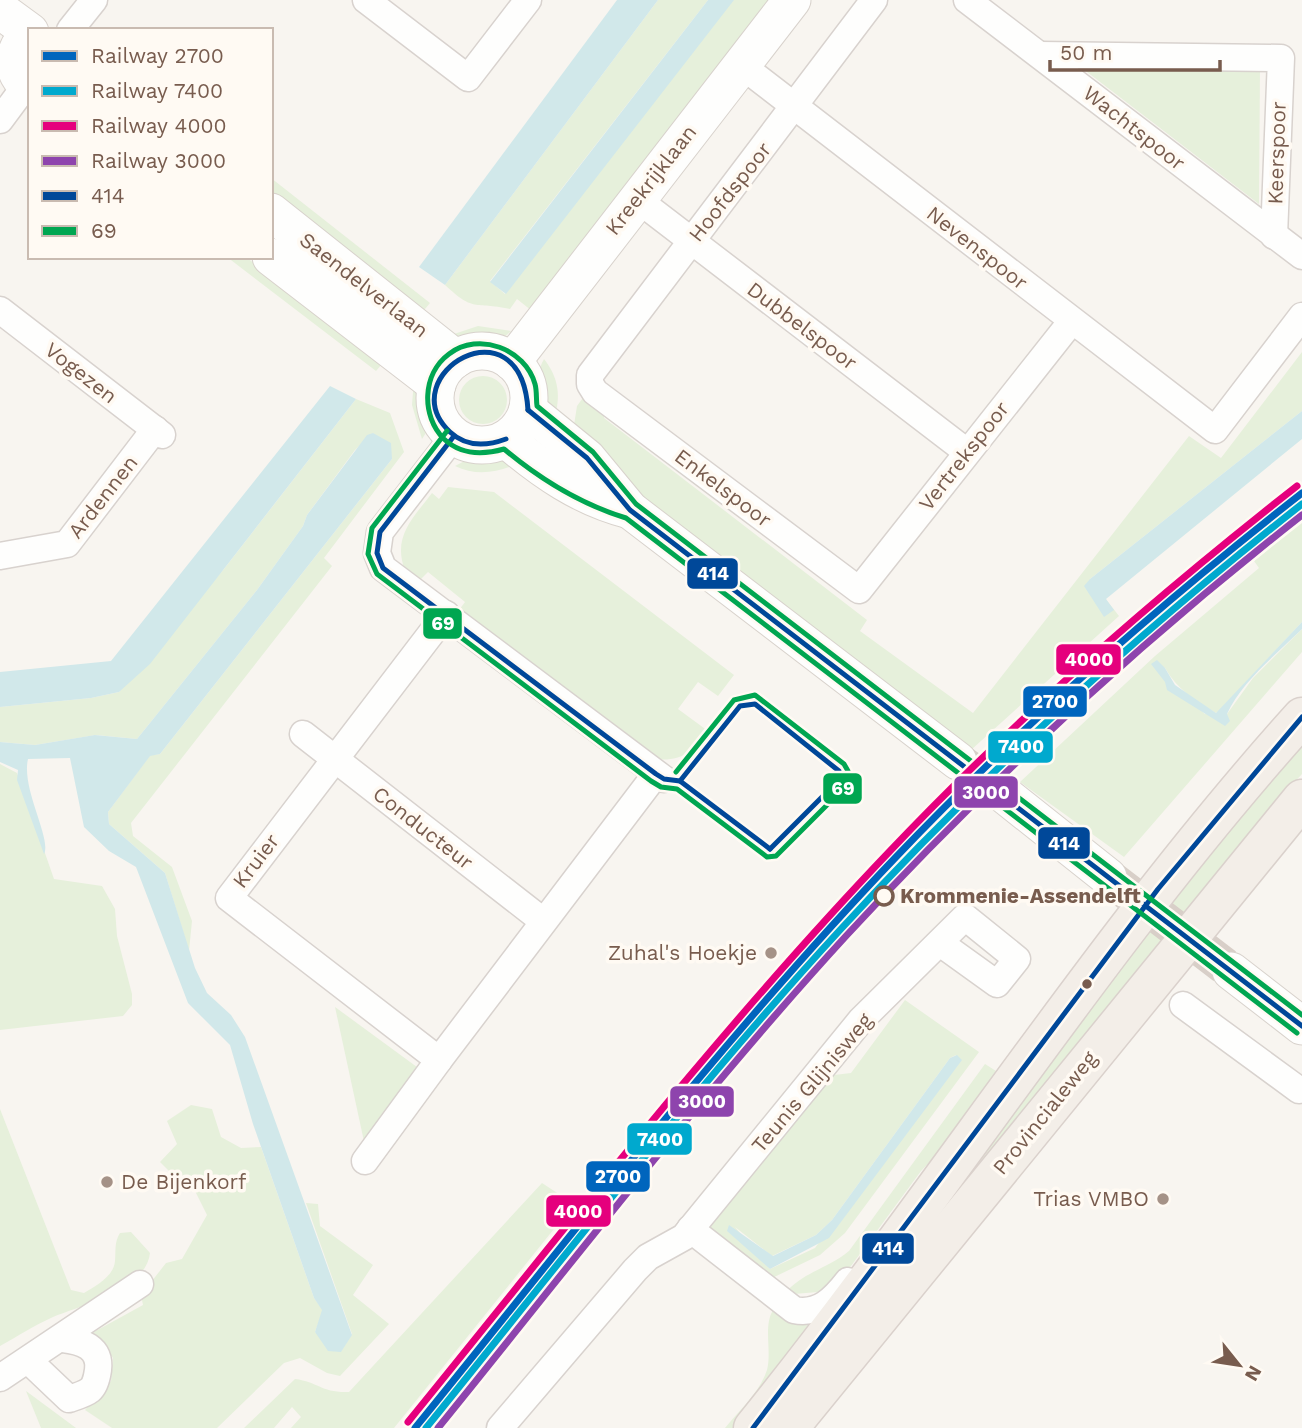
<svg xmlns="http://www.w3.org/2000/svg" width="1302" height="1428" viewBox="0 0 1302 1428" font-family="'Work Sans',sans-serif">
<rect width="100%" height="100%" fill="#f8f5f0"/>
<g fill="#e6f0db" fill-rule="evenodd">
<path d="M658,0h50l-218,281 15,13 228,-294h37l-238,311 -15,-12 -7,10c-37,-8 -35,4 -65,-24z"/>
<polygon points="1078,65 1260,69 1259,204"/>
<polygon points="271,178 430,303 420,315 400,291 271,192"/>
<polygon points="227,257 246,257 359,345 387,358 376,371"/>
<path d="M478,326l33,5c-17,18 -42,16 -63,5z"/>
<polygon points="1302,352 1302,411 1090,579 1119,616 971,750 630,495 574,425 577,406 585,395 604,408 604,418 867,620 860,631 973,713 1189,436 1221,458"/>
<path d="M544,359c15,19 17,38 10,60 -13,-19 -23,-37 -10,-60z"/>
<circle cx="483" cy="400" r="24"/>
<path d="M414,379c17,18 23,39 8,60l-10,-34z"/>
<polygon points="356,399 390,413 404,452 324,558 332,566 131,823 133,836 172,867 192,921 189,951 165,873 109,824 108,812 150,755 160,754 392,459 373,433 355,450 307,515 303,526 257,590 137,739 96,735 35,745 0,742 0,707 91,698 119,692 224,569"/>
<path d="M501,454l16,10c-20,9 -42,12 -62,2l21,-11z"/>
<path d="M448,487l46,5 240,183 -16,21 -20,-14 -20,27 30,22c-16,21 -27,31 -53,28l-196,-149 6,-8 -37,-30 -8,8 -15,-10c-13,-33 8,-52 27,-77l7,6z"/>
<path d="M1302,523v99l-82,88 -4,3c-21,-12 -39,-24 -51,-45l-13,-4 53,50h22l26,-36 49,-49v23l-178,205 -104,-75 135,-126 104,-88 -5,-7z"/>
<polygon points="1302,732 1302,774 1259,820 957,1205 902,1254"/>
<polygon points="0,764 17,773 54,879 102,886 115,909 117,936 132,994 132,1005 123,1016 0,1030"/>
<path d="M905,1000l74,52 -134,181 -25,22 -52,25 -59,-47v-11l6,-11 7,1 112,-137 17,-2zM956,1055l-141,193 -45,21 -35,-42 37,29 44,-21 16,-15 118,-162z"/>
<polygon points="335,1007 421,1070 365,1146"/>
<path d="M985,1064l11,7 -53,77 -22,23 -70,95 -33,26 -24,2 -6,-4c17,-18 42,-23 61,-39z"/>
<polygon points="191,1105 212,1109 221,1137 241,1148 261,1147 314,1298 323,1310 315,1332 341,1351 352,1334 306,1203 318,1204 320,1226 373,1265 353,1295 389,1324 340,1376 327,1373 300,1358 284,1363 217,1428 112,1428 85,1410 111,1381 113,1358 102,1343 83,1338 143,1305 141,1295 166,1263 182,1259 207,1215 193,1187 178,1180 160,1162 177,1144 167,1121"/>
<path d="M0,1109l71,181 13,3c12,-7 30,-17 31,-32 1,-11 -1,-18 5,-28l11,-1 19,21c-4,37 -68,52 -97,64 -18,8 -35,19 -53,29z"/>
<path d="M542,1183l32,21 -180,224h-103l10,-11 -9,-10 -18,21h-30l51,-49c24,3 26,14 54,13z"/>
<path d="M773,1310l46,10 -86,108h-8c14,-17 35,-36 42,-58 5,-20 -4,-43 6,-60z"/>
<polygon points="26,1391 76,1428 41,1428"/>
</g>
<g fill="#d1e8ea">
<polygon points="617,0 658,0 445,285 419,267"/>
<polygon points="708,0 734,0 506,294 490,282"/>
<polygon points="330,386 356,399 150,664 119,692 91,698 0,707 0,672 111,661"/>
<polygon points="1302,411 1302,439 1106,599 1114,610 1104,617 1084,586 1090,579"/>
<path d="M373,433l18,10 1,16 -232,295 -10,2 -42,56 1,12 56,49 30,95 12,25 24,22 14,22 107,298 -11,17 -13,-1 -13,-19 7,-22 -8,-12 -61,-174 -23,-79 -42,-42 -52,-136 -27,-16 -25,-24 -14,-69 -42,1c-7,30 24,80 16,95l-27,-74 1,-10 -18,-8v-20l35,3 60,-10 42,4 120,-149 46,-64 4,-11 60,-80z"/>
<path d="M1302,622v7c-25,25 -60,52 -75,85l3,7 -5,5 -58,-36 -2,-8 -14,-18 6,-4 8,8 10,17 41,28z"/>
<polygon points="957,1055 962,1060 829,1238 770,1269 727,1231 729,1225 773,1256 816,1235 832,1220 950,1058"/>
</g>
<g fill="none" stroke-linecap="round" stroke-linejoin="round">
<g stroke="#d8cfc8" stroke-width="37" stroke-dasharray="37 18" stroke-linecap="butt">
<polyline points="958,761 1006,796"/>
<polyline points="1108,877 1231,971"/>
</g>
<defs>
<g id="street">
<polyline points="366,0 468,78 528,0"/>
<polyline points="874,0 590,375 590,384 595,392 859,590 1071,322"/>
<polyline points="967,0 1302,256"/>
<polyline points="70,30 94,0"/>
<polyline points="1040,55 1281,58 1274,236"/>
<polyline points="741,65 1215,430 1302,316"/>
<polyline points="0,120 26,85"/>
<polyline points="637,199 967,452"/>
<polyline points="0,310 162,435"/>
<polyline points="454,436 380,532 377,553 383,568 664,779"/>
<polyline points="0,556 67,544 155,429"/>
<polyline points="446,614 229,898 439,1060 656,774"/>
<polyline points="303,734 543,921"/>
<polyline points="1183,1005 1299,1090"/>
<polyline points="365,1161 439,1060"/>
<path d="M690,1229l104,81c25,5 40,-11 54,-29"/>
<path d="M29,1361l40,38c6,-2 16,-5 21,-9 5,-4 7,-13 8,-20 3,-23 -17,-29 -35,-31"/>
<polyline points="0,1378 140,1284"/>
<polyline points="500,1428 635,1270 648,1257 684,1237 861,1020 965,917 1017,959 997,984 940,943"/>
</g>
<g id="secondary">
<polyline points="0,10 30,32"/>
<path d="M30,34c-18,15 -21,39 0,53"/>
<polyline points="271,212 456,359"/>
<polyline points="271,257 437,385"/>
<circle cx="482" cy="398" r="47"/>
<polyline points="512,362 792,0"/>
<polyline points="528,410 587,458 630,510 958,761"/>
<path d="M506,439c37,32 76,59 124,71"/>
<polyline points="1006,796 1108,877"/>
<polyline points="1231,971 1302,1026"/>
</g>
<g id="primary">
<path d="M753,1428c188,-233 348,-488 549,-711"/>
<polyline points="789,1428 1302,799"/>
</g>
</defs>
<use href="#street" stroke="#d8d2ce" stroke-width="29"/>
<use href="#secondary" stroke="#d8d2cc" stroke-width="39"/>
<use href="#primary" stroke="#dad1cc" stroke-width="41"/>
<use href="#street" stroke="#fefefd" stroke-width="26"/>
<use href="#secondary" stroke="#fefefd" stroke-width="37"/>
<use href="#primary" stroke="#f3eee8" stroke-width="38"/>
<defs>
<g id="bus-1">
<polyline points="528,410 587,458 630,510 1302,1026"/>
<polyline points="454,436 380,532 377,553 383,568 656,774 664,779 680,781 770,849"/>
<path d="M506,439c-19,7 -40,8 -56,-7 -60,-57 71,-135 78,-22"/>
<polyline points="680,781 740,706 755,704 839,771 835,784 770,849"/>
<polyline points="753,1428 1158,889 1302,717"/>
</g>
<g id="bus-2">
<polyline points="447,431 372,528 368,554 377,574 651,781 661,787 677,789 767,857 776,856 842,790 848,771 844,764 755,695 734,700 676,772"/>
<path d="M1297,1033l-671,-515c-46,-14 -85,-38 -122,-69 -21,6 -43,6 -60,-10 -23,-23 -22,-65 5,-85 30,-23 76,-5 86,30 2,7 1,15 2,22l56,46 43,52 666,511"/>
</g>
</defs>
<use href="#bus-1" stroke="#fffaf3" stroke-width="10"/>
<use href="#bus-2" stroke="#fffaf3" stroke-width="10"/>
<use href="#bus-1" stroke="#004899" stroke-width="5"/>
<use href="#bus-2" stroke="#00a651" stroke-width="5"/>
<defs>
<path id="rail-1" d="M415,1428c157,-193 309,-391 481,-571 126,-132 263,-252 406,-364"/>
<path id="rail-2" d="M426,1428c136,-168 268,-339 414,-498 142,-155 297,-296 462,-426"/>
<path id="rail-3" d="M408,1422c157,-193 310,-391 482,-571 126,-133 263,-252 407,-365"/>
<path id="rail-4" d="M438,1428c134,-165 264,-335 408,-492 141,-153 293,-293 456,-421"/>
</defs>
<use href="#rail-1" stroke="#fffaf3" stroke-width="12"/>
<use href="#rail-2" stroke="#fffaf3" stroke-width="12"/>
<use href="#rail-3" stroke="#fffaf3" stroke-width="12"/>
<use href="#rail-4" stroke="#fffaf3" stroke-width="12"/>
<use href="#rail-1" stroke="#0065bd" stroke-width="7"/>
<use href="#rail-2" stroke="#00a9ce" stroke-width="7"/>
<use href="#rail-3" stroke="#e5007d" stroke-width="7"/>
<use href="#rail-4" stroke="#8e44ad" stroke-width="7"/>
</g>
<circle fill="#fffaf3" stroke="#785c4e" stroke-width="3.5" cx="884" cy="896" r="9"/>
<g fill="#a59287" stroke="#fffaf3" stroke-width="2.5">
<circle cx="771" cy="953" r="7"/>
<circle cx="107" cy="1182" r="7"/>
<circle cx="1163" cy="1199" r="7"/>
</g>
<circle fill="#785c4e" stroke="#fffaf3" stroke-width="2.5" cx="1087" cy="984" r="6"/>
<g text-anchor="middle" stroke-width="7" stroke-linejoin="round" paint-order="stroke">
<g font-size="21" fill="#785c4e" stroke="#fffaf3">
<text transform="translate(1134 128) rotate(38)" y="7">Wachtspoor</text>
<text transform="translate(1277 153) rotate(-88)" y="7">Keerspoor</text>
<text transform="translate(651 180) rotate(-52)" y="7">Kreekrijklaan</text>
<text transform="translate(730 192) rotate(-52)" y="7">Hoofdspoor</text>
<text transform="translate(977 248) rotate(38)" y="7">Nevenspoor</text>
<text transform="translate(364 285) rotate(38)" y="7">Saendelverlaan</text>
<text transform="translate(802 326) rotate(37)" y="7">Dubbelspoor</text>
<text transform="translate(81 373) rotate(38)" y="7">Vogezen</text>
<text transform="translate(964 456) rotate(-52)" y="7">Vertrekspoor</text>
<text transform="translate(723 488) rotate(37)" y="7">Enkelspoor</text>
<text transform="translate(103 497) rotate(-52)" y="7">Ardennen</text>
<text transform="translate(423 828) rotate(38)" y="7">Conducteur</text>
<text transform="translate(256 861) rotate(-53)" y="7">Kruier</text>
<text transform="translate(812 1083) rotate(-50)" y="7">Teunis Glijnisweg</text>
<text transform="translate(1045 1113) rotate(-51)" y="7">Provincialeweg</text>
</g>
<g font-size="21" font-weight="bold" fill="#785c4e" stroke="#fffaf3" text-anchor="start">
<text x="900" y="903">Krommenie-Assendelft</text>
</g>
<g font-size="21" fill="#785c4e" stroke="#fffaf3" text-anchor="end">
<text x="757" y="960">Zuhal's Hoekje</text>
<text x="121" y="1189" text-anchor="start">De Bijenkorf</text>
<text x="1149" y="1206">Trias VMBO</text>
</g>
</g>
<g stroke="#fffaf3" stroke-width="2.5">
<rect x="686" y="557" width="53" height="33" rx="7" fill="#004899"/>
<rect x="422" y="607" width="41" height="33" rx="7" fill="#00a651"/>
<rect x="1055" y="643" width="67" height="33" rx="7" fill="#e5007d"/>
<rect x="1022" y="685" width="66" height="33" rx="7" fill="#0065bd"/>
<rect x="987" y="730" width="67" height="34" rx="7" fill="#00a9ce"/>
<rect x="822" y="772" width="41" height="33" rx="7" fill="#00a651"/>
<rect x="953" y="775" width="66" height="34" rx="7" fill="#8e44ad"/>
<rect x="1037" y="826" width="54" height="34" rx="7" fill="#004899"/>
<rect x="669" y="1085" width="66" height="33" rx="7" fill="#8e44ad"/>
<rect x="626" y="1122" width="67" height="34" rx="7" fill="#00a9ce"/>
<rect x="585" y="1160" width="66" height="33" rx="7" fill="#0065bd"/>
<rect x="545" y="1194" width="67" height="34" rx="7" fill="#e5007d"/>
<rect x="861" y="1232" width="54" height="33" rx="7" fill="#004899"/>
</g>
<g font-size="19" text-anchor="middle" font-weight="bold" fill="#fff">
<text x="713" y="580">414</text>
<text x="443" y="630">69</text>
<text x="1089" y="666">4000</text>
<text x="1055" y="708">2700</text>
<text x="1021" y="753">7400</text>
<text x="843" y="795">69</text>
<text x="986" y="799">3000</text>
<text x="1064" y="850">414</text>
<text x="702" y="1108">3000</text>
<text x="660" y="1146">7400</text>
<text x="618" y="1183">2700</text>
<text x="578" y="1218">4000</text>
<text x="888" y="1255">414</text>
</g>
<rect x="28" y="28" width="245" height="231" fill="#fffaf3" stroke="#c9bbb1" stroke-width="2"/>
<rect x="42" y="51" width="35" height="10" fill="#0065bd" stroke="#c9bbb1" stroke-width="2"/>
<text x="91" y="63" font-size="21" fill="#785c4e">Railway 2700</text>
<rect x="42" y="86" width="35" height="10" fill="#00a9ce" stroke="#c9bbb1" stroke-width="2"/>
<text x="91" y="98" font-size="21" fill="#785c4e">Railway 7400</text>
<rect x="42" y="121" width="35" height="10" fill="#e5007d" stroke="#c9bbb1" stroke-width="2"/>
<text x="91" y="133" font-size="21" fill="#785c4e">Railway 4000</text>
<rect x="42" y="156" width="35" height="10" fill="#8e44ad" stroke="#c9bbb1" stroke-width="2"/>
<text x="91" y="168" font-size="21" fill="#785c4e">Railway 3000</text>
<rect x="42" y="191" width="35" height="10" fill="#004899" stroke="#c9bbb1" stroke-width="2"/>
<text x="91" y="203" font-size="21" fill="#785c4e">414</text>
<rect x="42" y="226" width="35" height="10" fill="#00a651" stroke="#c9bbb1" stroke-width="2"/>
<text x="91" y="238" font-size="21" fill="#785c4e">69</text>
<g transform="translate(1239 1365) rotate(120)" stroke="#fffaf3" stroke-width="5" paint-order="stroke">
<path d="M0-5L12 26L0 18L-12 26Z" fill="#785c4e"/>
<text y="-10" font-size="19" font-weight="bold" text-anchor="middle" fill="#785c4e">N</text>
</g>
<path d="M1050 60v10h170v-10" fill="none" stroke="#785c4e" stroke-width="3.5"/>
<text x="1060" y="60" font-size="21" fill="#785c4e" stroke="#fffaf3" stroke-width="5" paint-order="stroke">50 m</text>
</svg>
